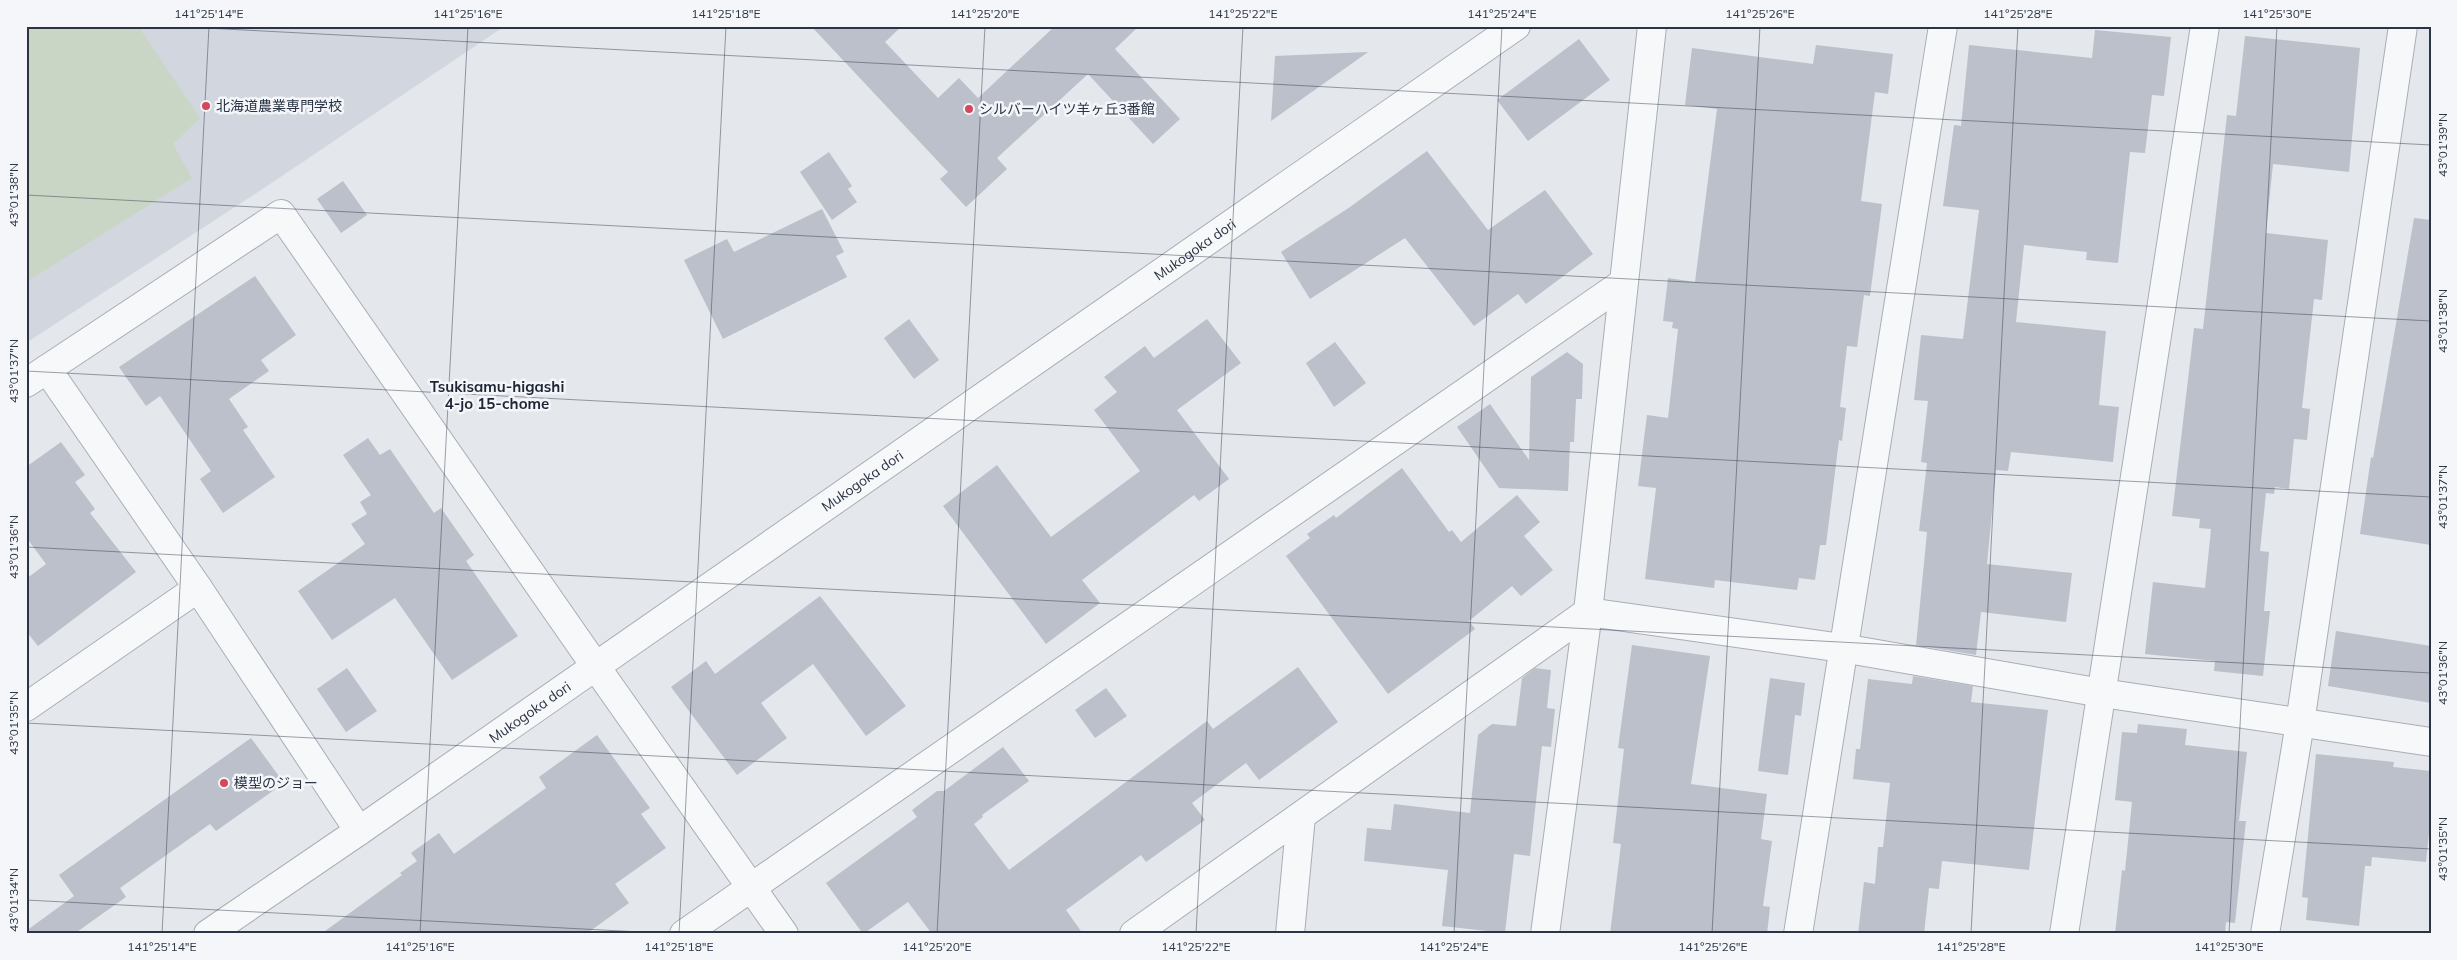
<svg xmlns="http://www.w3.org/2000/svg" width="2457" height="960" viewBox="0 0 2457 960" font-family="Mulish,'Noto Sans JP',sans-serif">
<rect width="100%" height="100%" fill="#e4e7ec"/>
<polygon fill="#d2d6de" points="26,26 505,26 267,186 26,343"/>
<polygon fill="#c9d6c5" points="26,26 140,26 140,29 200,118 173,144 192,178 26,282"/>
<g fill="#bbc0ca">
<polygon points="811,26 902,26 885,42 938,98 959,78 978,98 1055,26 1139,26 1115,49 1180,119 1153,144 1088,74 997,158 1007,169 966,207 940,179 948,172"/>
<polygon points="2095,30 2171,37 2164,96 2152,95 2145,153 2130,152 2118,263 2086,260 2087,252 2024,245 2016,322 2106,331 2099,405 2119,407 2113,462 2011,452 2008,471 1996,470 1987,564 2072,573 2066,622 1981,612 1976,655 1916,645 1927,532 1919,531 1927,463 1921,462 1928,401 1914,400 1921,335 1963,339 1979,210 1943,206 1954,125 1961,126 1969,45 2092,58"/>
<polygon points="2245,36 2360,48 2349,172 2273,164 2266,233 2328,240 2322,300 2314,299 2302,408 2310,409 2307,440 2294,439 2289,489 2275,487 2274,494 2266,493 2260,551 2269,552 2264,611 2270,611 2263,676 2214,671 2215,661 2145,654 2153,582 2205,588 2211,529 2199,528 2200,519 2172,516 2194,328 2203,329 2227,115 2236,116"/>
<polygon points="1579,39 1610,80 1528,141 1497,100"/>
<polygon points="1816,45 1893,54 1888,94 1875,92 1861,201 1882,204 1870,296 1864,295 1857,347 1847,346 1840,407 1846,408 1842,441 1839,440 1826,545 1820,545 1815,580 1799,578 1797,590 1715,580 1714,588 1645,579 1656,488 1638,486 1647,415 1668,418 1678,329 1672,328 1673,322 1663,321 1668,278 1695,282 1717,109 1685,105 1692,48 1813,64"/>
<polygon points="1368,52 1271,121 1275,56"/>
<polygon points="1427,151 1488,230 1545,190 1593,254 1526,304 1518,294 1474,326 1405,238 1310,299 1281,252 1350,207"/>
<polygon points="829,152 852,186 848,189 857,202 832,220 800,172"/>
<polygon points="343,181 367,215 341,233 317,199"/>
<polygon points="822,209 844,252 836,256 847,277 723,339 684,260 727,239 734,252"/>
<polygon points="2414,218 2431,220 2431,545 2360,534 2371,457 2373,458"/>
<polygon points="255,276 296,335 261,360 269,371 229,399 248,427 243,430 275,477 223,513 200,479 211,471 160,396 146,406 119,367"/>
<polygon points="909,319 939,360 914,379 884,338"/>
<polygon points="1207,319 1241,363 1177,410 1229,479 1199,501 1194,495 1082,580 1100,603 1046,644 943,506 997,465 1051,537 1140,471 1094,410 1117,392 1104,377 1145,346 1154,358"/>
<polygon points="1335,342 1366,383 1334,407 1306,363"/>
<polygon points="1567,352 1583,364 1582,399 1576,399 1574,442 1570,442 1568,491 1499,488 1457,427 1490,404 1529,460 1531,377"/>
<polygon points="368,438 380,455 390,449 434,513 441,508 474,555 466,561 518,636 452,680 395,598 332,640 298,591 365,544 351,524 367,514 360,502 371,495 343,455"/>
<polygon points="61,442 85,475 75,482 95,509 90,513 136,572 38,646 26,631 26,579 46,564 26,537 26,467"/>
<polygon points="1402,468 1449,532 1452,530 1461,542 1517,495 1540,522 1524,536 1553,570 1521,596 1512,586 1469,621 1475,629 1388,694 1286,556 1310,538 1307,534 1334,515 1336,518"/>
<polygon points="820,596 906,706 866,736 813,664 761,703 787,738 737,775 671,687 706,661 715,674"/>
<polygon points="2336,631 2431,646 2431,703 2328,686"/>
<polygon points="1632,645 1710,656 1691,784 1767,794 1761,839 1772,841 1763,906 1770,907 1767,934 1610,934 1621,844 1613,843 1624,749 1618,748"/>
<polygon points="1298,667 1338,722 1259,780 1246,763 1192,803 1205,820 1146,862 1141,855 1066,910 1083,934 932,934 908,902 863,934 826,883 917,817 912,810 937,791 944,791 1003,747 1029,781 982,815 983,817 974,824 1009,870 1207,721 1213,729"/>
<polygon points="347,668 377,711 346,732 317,689"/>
<polygon points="1535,668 1551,670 1547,708 1555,709 1551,747 1542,746 1530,856 1514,854 1505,933 1442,926 1448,870 1364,861 1367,828 1391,830 1394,804 1470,813 1478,735 1492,724 1516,726 1522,678"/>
<polygon points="1913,676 1973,686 1971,702 2048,710 2029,870 1942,861 1939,889 1929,888 1924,934 1858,934 1864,882 1875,884 1878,847 1883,847 1890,783 1853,779 1856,749 1860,749 1868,679 1912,684"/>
<polygon points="1770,678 1805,683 1801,716 1795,715 1788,775 1758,771"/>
<polygon points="1106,688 1127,716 1095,738 1075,710"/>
<polygon points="2138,724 2187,729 2185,745 2247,752 2239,821 2246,821 2235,923 2226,922 2225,934 2115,934 2122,870 2125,871 2132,802 2115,800 2122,732 2137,733"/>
<polygon points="597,735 650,808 641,814 666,848 615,884 629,903 586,934 321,934 402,875 400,873 417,861 411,853 439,833 454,854 546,788 539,777"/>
<polygon points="251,738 284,783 216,831 210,824 120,888 126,897 74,934 26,934 26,931 74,896 59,875"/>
<polygon points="2316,754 2394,762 2393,767 2431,771 2431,813 2426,862 2372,857 2371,866 2365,866 2359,926 2306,920 2308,898 2302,897"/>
</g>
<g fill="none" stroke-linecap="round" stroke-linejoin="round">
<defs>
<g id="minor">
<polyline points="47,369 198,588 359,831"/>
<polyline points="26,383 281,214 596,667 784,934"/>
<polyline points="26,707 198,588"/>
<path id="s1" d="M208,934l151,-103 1157,-805"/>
<polyline points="684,934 1623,283"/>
<polyline points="1134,934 1588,612 1842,648 2102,693 2431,742"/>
<polyline points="1290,934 1301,816"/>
<polyline points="1545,934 1588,612 1652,26"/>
<polyline points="1798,934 1943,26"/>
<polyline points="2064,934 2205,26"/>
<polyline points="2265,934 2300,723 2403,26"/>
</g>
</defs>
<use href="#minor" stroke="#a9aeb7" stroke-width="30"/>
<use href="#minor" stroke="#f7f8fa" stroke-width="28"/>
</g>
<path fill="none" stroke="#2b3445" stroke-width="1" stroke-opacity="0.45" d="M168,26l2263,119M26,195l2405,126M26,371l2405,126M26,547l2405,126M26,723l2405,126M26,900l653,34M162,934l47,-908M420,934l48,-908M679,934l47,-908M937,934l48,-908M1196,934l47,-908M1454,934l48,-908M1712,934l48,-908M1971,934l47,-908M2229,934l48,-908"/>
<g fill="#d1495b" stroke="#f4f6f9" stroke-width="2">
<circle cx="206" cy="106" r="5"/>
<circle cx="969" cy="109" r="5"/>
<circle cx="224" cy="783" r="5"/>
</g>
<g text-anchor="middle" stroke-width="5" stroke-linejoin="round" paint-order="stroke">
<g font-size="14" fill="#2b3445" stroke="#f4f6f9" text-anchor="start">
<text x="216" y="111">北海道農業専門学校</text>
<text x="979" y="114">シルバーハイツ羊ヶ丘3番館</text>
<text x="234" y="788">模型のジョー</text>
</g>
<g font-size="14" fill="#2b3445" stroke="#f4f6f9">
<text dy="5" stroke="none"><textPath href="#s1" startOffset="1201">Mukogoka dori</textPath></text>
<text dy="5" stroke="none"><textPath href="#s1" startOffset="796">Mukogoka dori</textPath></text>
<text dy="5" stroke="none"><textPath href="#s1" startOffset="391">Mukogoka dori</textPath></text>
</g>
<g font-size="15" font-weight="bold" fill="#1d2536" stroke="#f4f6f9">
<text x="497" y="392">Tsukisamu-higashi<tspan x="497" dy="17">4-jo 15-chome</tspan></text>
</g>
</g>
<rect width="2457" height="960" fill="none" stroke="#f4f6f9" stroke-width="55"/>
<rect x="28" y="28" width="2402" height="904" fill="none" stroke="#2b3445" stroke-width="2"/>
<g font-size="12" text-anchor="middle" fill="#2b3445">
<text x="209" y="18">141°25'14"E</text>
<text x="468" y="18">141°25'16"E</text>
<text x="726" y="18">141°25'18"E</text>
<text x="985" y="18">141°25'20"E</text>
<text x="1243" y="18">141°25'22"E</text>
<text x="1502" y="18">141°25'24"E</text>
<text x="1760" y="18">141°25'26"E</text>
<text x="2018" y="18">141°25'28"E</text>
<text x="2277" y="18">141°25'30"E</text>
<text transform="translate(2443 145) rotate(-90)" y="4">43°01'39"N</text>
<text transform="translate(14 195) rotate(-90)" y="4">43°01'38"N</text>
<text transform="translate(2443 321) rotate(-90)" y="4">43°01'38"N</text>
<text transform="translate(14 371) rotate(-90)" y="4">43°01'37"N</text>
<text transform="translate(2443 497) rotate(-90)" y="4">43°01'37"N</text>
<text transform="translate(14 547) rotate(-90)" y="4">43°01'36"N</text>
<text transform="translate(2443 673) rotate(-90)" y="4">43°01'36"N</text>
<text transform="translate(14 723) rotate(-90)" y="4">43°01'35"N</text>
<text transform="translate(2443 849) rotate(-90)" y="4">43°01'35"N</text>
<text transform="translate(14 900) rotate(-90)" y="4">43°01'34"N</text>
<text x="162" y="951">141°25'14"E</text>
<text x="420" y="951">141°25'16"E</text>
<text x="679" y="951">141°25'18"E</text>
<text x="937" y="951">141°25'20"E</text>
<text x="1196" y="951">141°25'22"E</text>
<text x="1454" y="951">141°25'24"E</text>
<text x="1713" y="951">141°25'26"E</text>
<text x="1971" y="951">141°25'28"E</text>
<text x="2229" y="951">141°25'30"E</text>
</g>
</svg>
